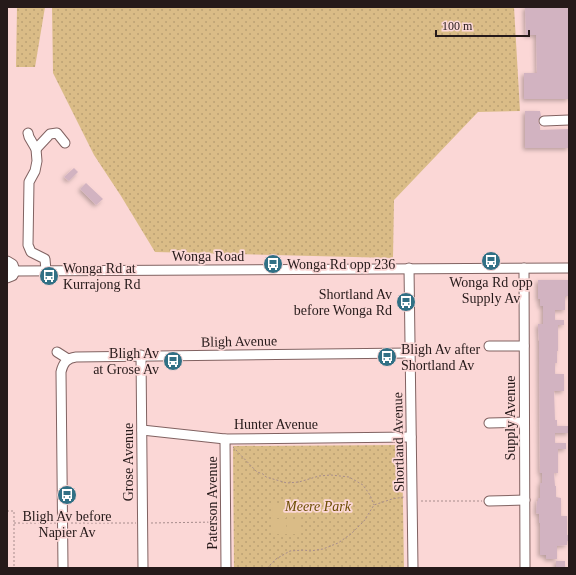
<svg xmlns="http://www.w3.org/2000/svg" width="576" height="575" viewBox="0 0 576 575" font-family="'Times New Roman',serif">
<defs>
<pattern id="green-dots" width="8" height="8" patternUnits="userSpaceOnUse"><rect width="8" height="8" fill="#dabc87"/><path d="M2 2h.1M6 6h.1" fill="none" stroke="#bba174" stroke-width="1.8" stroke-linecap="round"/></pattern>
<filter id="shadow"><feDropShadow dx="-2" dy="2" stdDeviation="2" flood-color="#0004"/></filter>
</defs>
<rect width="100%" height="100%" fill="#fbd7d6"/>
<g fill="url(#green-dots)">
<polygon points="17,7 45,7 35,67 16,67"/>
<polygon points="52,7 514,7 520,111 478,112 394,200 393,258 155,252 121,196 94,155 53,73"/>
<polygon points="402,445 404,568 234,568 233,446"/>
</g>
<g fill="#dabc87">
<polygon points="272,504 286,504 286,518 273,518"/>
<rect x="288" y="504" width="13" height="13"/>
<polygon points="273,521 286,521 287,534 273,534"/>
<rect x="288" y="521" width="13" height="13"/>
</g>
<g fill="#d2b3c1" filter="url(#shadow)">
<polygon points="525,7 569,7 569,99 524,99 524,73 537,73 536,35 526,35"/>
<polygon points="525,111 540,111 541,116 538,121 540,126 540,130 569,129 569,148 525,148"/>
<polygon points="74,168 78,172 69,181 64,177"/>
<polygon points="86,183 103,199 96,205 80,189"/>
<polygon points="538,280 569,280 569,296 565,296 565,310 555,310 555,320 564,320 564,325 558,325 558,351 557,351 557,363 555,363 555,374 564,374 564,391 554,391 555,420 557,420 557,426 569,426 569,433 555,433 555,443 566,443 566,449 558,449 558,473 554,473 555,486 556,486 556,497 561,498 561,516 567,516 567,535 569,535 569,541 567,541 567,545 557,546 557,559 546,559 546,555 540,555 540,523 539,523 539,514 536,513 537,501 538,501 538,498 540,498 540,483 542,483 542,473 540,473 539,341 538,326 538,324 543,324 543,306 540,306 540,299 538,299"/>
<rect x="556" y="561" width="9" height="7"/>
</g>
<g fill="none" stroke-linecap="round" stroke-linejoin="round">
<defs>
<g id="minor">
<polyline points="544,121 569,120"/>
<polyline points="28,133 29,137 36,149 37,161 35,171 29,182 28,245 31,252 45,259 46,271"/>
<polyline points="36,149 50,134 57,133 65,143"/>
<polyline points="409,268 413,568"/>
<polyline points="524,268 525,568"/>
<polyline points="14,271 569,268"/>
<polyline points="489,346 524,346"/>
<polyline points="57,352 68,359"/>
<polyline points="141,355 143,568"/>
<polyline points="489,423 524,422"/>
<polyline points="142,430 225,439 411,437"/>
<polyline points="225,439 226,568"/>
<polyline points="489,501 525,500"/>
<path d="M63,568l-2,-196c2,-9 6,-14 15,-15l334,-4"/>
</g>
<polyline id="major" points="7,262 12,265 14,271 12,275 7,277"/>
</defs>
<use href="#minor" stroke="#816261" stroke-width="11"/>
<use href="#major" stroke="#816261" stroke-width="13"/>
<g stroke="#a78c8c" stroke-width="1" stroke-dasharray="2 2" stroke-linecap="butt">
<polyline points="233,447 257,472 263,474 266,477 287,483 299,482 319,476 331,475 349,477 363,485 370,495 374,505"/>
<polyline points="421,501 482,501"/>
<polyline points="7,511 14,511 14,568"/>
<polyline points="14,523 56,523"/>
<polyline points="71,523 136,523"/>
<polyline points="151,523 218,522"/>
<polyline points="267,568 276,559 290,551 304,550 310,551 323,549 338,543 351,534 364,521 374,505 392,499 404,497"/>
</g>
<use href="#minor" stroke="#fff" stroke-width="9"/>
<use href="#major" stroke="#fff" stroke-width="11"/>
</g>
<defs>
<symbol id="bus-disc" viewBox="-11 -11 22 22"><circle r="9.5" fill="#317085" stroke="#fbd7d6"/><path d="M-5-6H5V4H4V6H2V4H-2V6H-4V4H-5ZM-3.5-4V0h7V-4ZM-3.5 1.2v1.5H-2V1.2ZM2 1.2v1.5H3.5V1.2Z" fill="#fff"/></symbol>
</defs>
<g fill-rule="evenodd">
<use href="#bus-disc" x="480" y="250" width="22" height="22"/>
<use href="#bus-disc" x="262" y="253" width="22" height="22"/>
<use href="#bus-disc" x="38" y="265" width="22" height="22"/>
<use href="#bus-disc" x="395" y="291" width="22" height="22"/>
<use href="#bus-disc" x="376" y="346" width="22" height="22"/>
<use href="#bus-disc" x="162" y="350" width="22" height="22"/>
<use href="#bus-disc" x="56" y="484" width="22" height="22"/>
</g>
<g text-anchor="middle" stroke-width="3.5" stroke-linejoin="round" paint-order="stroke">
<g font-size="14" fill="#261a1a" stroke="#fbd7d6">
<text x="208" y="261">Wonga Road</text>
<text transform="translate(239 341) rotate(-1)" y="5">Bligh Avenue</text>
<text transform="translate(510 418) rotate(-90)" y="5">Supply Avenue</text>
<text x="276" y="429">Hunter Avenue</text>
<text transform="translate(398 442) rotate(-91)" y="5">Shortland Avenue</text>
<text transform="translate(128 462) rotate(-90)" y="5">Grose Avenue</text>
<text transform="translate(212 503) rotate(-90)" y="5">Paterson Avenue</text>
</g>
<g font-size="14" fill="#261a1a" stroke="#fbd7d6" text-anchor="start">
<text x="287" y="269">Wonga Rd opp 236</text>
<text x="63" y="273">Wonga Rd at<tspan x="63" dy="16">Kurrajong Rd</tspan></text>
<text x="491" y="287" text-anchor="middle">Wonga Rd opp<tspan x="491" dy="16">Supply Av</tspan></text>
<text x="392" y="299" text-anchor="end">Shortland Av<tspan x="392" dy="16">before Wonga Rd</tspan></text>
<text x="401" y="354">Bligh Av after<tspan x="401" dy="16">Shortland Av</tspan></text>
<text x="159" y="358" text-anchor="end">Bligh Av<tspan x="159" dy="16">at Grose Av</tspan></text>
<text x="67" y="521" text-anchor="middle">Bligh Av before<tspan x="67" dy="16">Napier Av</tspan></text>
</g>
<g font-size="14" font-style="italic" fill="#6b4c02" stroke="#fbd7d6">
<text x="318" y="511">Meere Park</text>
</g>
</g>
<rect width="576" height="575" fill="none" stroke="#261a1a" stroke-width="16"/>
<path d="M436 30v6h93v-6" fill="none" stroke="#261a1a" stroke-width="2"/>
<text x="442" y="30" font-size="12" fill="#261a1a" stroke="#fbd7d6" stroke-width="3" paint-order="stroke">100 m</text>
</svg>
